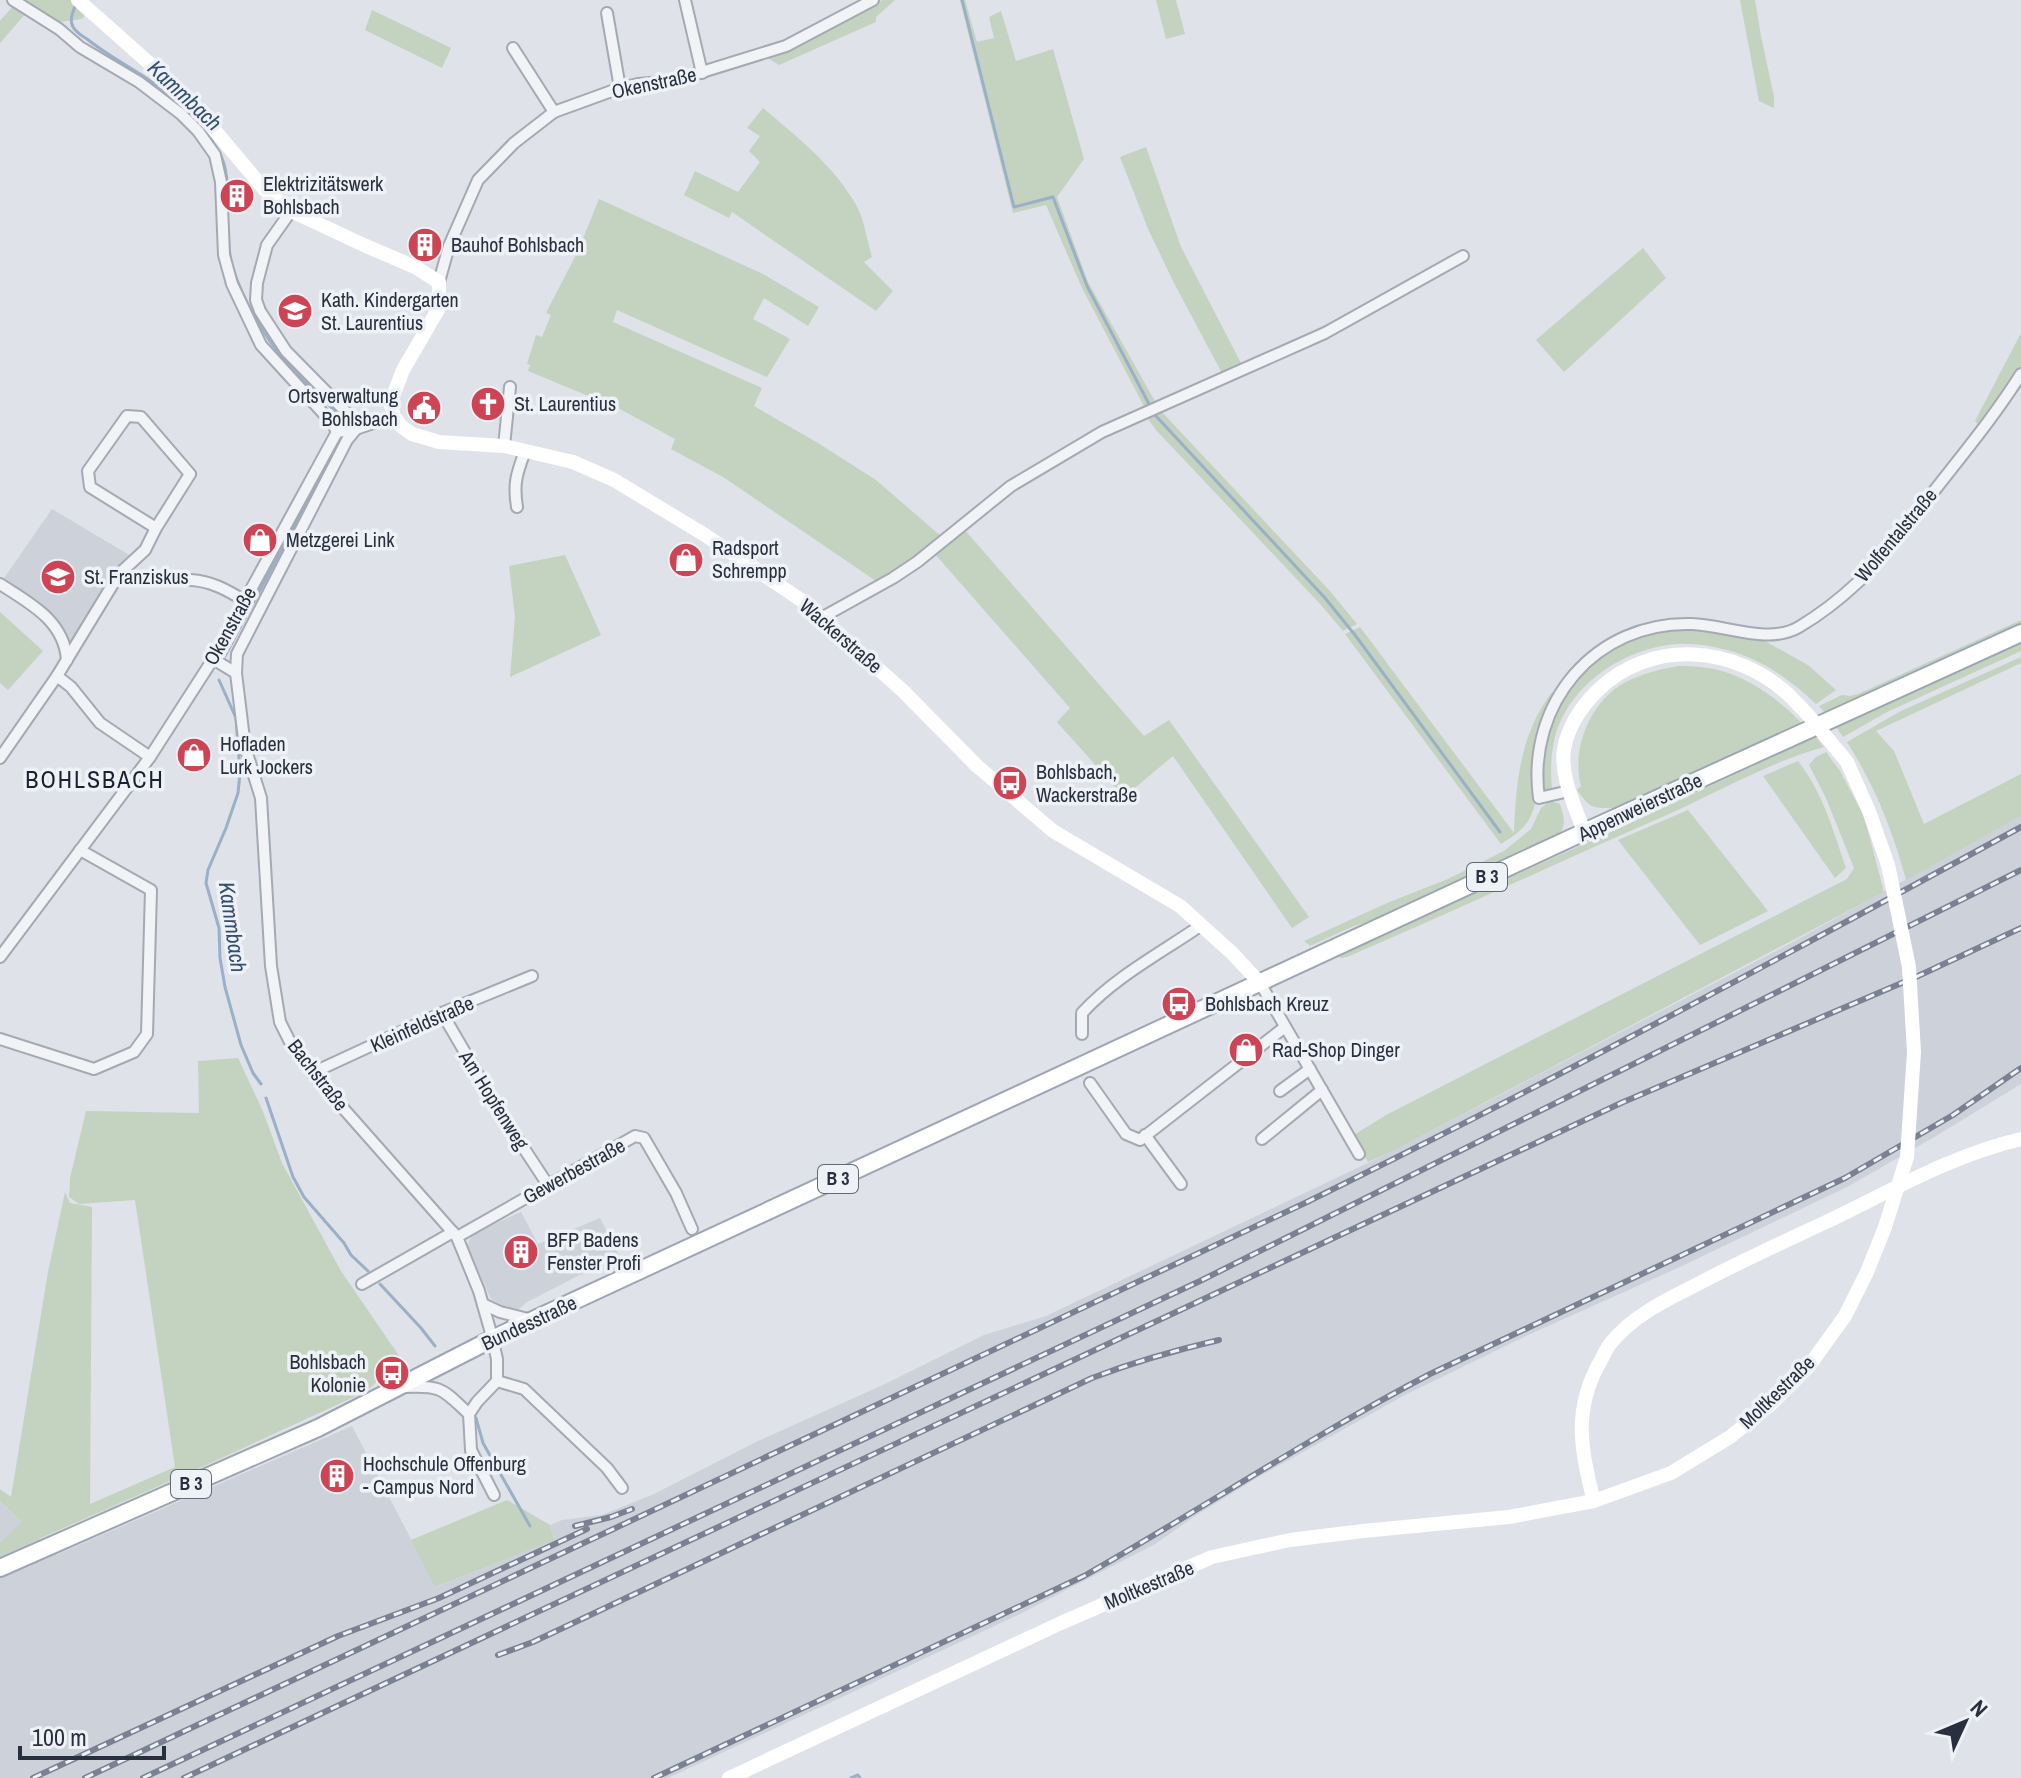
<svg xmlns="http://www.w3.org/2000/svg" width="2021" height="1778" viewBox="0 0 2021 1778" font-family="'Archivo Narrow',sans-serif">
<rect width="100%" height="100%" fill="#dfe2e8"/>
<g fill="#cdd1da">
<polygon points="52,509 131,556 113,572 69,648 58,626 2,581"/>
<polygon points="2021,816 2021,1084 1936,1136 1847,1187 1682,1266 1528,1335 1403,1396 1260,1476 1195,1516 1155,1544 1018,1615 668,1778 0,1778 0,1501 56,1555 352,1426 436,1587 554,1539 550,1525 562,1520 602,1515 654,1494 758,1441 883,1385 984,1335 1046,1316 1393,1151 1791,943"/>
<polygon points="521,1212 538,1244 600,1218 619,1255 527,1302 519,1309 503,1307 491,1299 467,1246 472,1234"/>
</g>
<g fill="#c4d2c0">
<polygon points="18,0 72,0 83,9 84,17 81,19 60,22 51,19"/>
<path d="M882,0h13l-19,17v5l-97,43 -15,-9c41,-16 81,-32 118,-56z"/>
<polygon points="960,0 965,0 977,42 994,38 989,17 1001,11 1016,61 1053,49 1084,159 1057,197 1088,282 1157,405 1146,410 1082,288 1046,205 1013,213"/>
<polygon points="1156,0 1176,0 1185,34 1166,39"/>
<polygon points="1740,0 1755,0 1761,36 1774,97 1774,108 1759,101"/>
<polygon points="15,4 27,12 0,43 0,21"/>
<polygon points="372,10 451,48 442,68 365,30"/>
<path d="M763,108c33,28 70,57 92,95 9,15 12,37 17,54l-8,5 29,29 -17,20 -144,-99 -3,6 -45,-23 11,-24 43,21 22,-30 -11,-11 11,-15 -13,-8z"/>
<polygon points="1146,147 1181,247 1243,367 1223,375 1174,283 1148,229 1120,157"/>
<polygon points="599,199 763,274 819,307 808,326 764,298 753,319 790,339 767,377 617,310 613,322 762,388 754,406 818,443 876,480 943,538 879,583 723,477 671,449 675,439 620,409 528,371 530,365 527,364 536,335 542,337 551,315 546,313 578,251"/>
<polygon points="1643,248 1666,278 1564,372 1536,340"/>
<polygon points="2021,333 2021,366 2002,397 1981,427 1975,421"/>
<polygon points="1160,410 1329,590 1357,624 1343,631 1322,606 1156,430 1146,416"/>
<polygon points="964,529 1144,736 1169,720 1309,917 1292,928 1173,756 1124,797 1057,722 1070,708 934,553"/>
<polygon points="565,555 601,635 510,677 515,617 509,566"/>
<polygon points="0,612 43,651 8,690 0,683"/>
<polygon points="2021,620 2021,629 1828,717 1819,706 1842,695 1850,696 1858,694"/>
<path d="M1360,627l154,206c2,-51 6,-98 38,-141l2,3c-5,9 -10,19 -12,29 -5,29 2,76 -16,100 -7,9 -16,14 -25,20l-156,-210z"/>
<path d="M1694,628l69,12 45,25 28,25 -20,14c-25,-23 -50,-42 -82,-52 -23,-7 -49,-11 -72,-6 -49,9 -98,46 -108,96 -4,17 -3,32 -2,49l-6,1c-8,-11 -3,-30 -2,-42 7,-42 33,-84 72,-104 24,-13 51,-17 78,-18z"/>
<polygon points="2021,643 2021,651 1887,712 1843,737 1836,727"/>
<path d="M2021,657v6l-145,68 18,20 30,73 97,-50v42l-115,64c-13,-49 -32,-96 -59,-138l54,-31z"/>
<path d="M1678,666c15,0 30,1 44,5 29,8 62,32 82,55l-31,10 -160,72c-22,0 -23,0 -36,-18l4,-4c-10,-37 9,-84 43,-103 17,-9 36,-14 54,-17z"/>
<path d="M1816,737l8,10c-54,15 -104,44 -155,67 -108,47 -214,97 -322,143l-6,1 -2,-3 289,-131z"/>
<polygon points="1826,752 1840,771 1864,816 1884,892 1393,1151 1368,1162 1352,1136 1388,1114 1847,879 1854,868 1826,798 1809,765 1816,757"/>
<path d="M1798,761c24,30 36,71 48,107l-11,10 -72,-102z"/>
<path d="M1550,801l10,3c4,13 7,21 -2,32l-170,80 -34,10 -44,20 -6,-5 83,-38 61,-24 56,-28 27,-22 10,-21z"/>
<polygon points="1688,810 1768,911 1700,945 1618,840"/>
<polygon points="238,1058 262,1109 282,1163 341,1271 406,1366 381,1378 370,1388 354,1397 202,1467 0,1556 0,1543 22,1522 0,1501 0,1489 11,1497 48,1272 65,1192 70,1203 92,1207 90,1504 175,1467 135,1200 79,1204 69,1197 70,1178 86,1111 199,1113 198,1061"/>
<polygon points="507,1500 550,1525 554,1540 435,1587 411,1540"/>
</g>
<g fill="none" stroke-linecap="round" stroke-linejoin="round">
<g stroke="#9aafc8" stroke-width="3">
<polyline points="962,0 1014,207 1053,197 1087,286 1150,406"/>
<path d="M76,4c-3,8 -7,15 -3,23 3,5 9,9 14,12 20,16 41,27 62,41 24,16 54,45 69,70 12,20 9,44 9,66"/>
<path d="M228,232c1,12 1,26 5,37 13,38 37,78 65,106 16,16 37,32 46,51"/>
<polyline points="1155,415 1325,598 1355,635 1500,832"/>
<polyline points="225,656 343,434"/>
<polyline points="219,680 236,718 240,773 238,793 226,828 208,870 206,883 219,928 220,958 225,987 241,1045 253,1073 261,1084"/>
<polyline points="266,1098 293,1177 304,1197 344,1243 351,1255 368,1271"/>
<polyline points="380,1284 421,1328 435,1346"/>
<polyline points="476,1418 483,1443 530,1526"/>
<polyline points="851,1778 858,1775 860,1778"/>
</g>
<defs>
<g id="street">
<polyline points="13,0 59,29 80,47 139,82 181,114 198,131 215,155 221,182 224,255 232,284 261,345 333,424 337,432"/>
<polyline points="685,0 702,73"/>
<polyline points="607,13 620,88"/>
<polyline points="513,48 554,112"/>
<polyline points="291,211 267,245 257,283 256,300 260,311 286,351 350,416 356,429"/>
<polyline points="439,282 449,246 478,180 514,143 554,112 620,88 638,84 673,81 786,46 873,0"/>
<polyline points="356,429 347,440 237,654 236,673 245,747 261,798 271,966 280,1022 291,1044 312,1073 457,1237 479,1291 491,1333 497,1359 497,1381"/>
<polyline points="337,432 356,429 394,416"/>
<polyline points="504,446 510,387"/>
<path d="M517,507c-4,-24 0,-34 8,-56"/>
<path d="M191,580c20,1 36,10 54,21"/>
<path d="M0,584c29,19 64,36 67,76"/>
<polyline points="821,618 893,578 917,562 1011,486 1102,432 1325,333 1463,256"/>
<polyline points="213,659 236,673"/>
<polyline points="57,676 71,687 100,723 150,757"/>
<polyline points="0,758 57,676 119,574 145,550 156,528 190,474 141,417 127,416 88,471 90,487 156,528"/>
<path d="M1569,791l-30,7c-13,-94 56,-177 153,-174 34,1 76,21 107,3 20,-12 41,-28 58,-44 9,-8 16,-18 24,-27 16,-21 33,-41 50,-61 31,-40 63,-78 90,-121"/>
<polyline points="0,957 150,757 213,659 337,432"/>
<polyline points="1260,983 1359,1154"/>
<polyline points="442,1013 498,1109 548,1185"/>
<path d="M1082,1034v-21c33,-36 77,-59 118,-87"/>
<polyline points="0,1039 94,1069 134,1052 147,1034 151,890 80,850"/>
<polyline points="312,1073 442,1013 532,976"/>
<polyline points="1090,1083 1126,1134 1140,1140 1285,1027"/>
<polyline points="1280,1091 1310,1069"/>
<polyline points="1145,1135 1181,1184"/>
<polyline points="1262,1139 1322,1090"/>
<polyline points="457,1237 635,1136 644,1138 676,1193 692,1229"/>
<polyline points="362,1284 453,1232"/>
<polyline points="483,1304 500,1312 532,1320"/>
<polyline points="497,1381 524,1389 607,1468 622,1488"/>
<path d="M405,1387c38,-2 38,3 64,27"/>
<polyline points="494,1495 471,1450 469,1414 477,1402 497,1381"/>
</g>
<polyline id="primary" points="0,1568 318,1428 492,1339 1584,832 2021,633"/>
</defs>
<use href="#street" stroke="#a4a9b2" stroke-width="14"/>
<use href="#primary" stroke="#9ea6b4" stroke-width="20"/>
<use href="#street" stroke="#f2f3f7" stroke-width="10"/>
<g stroke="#fff" stroke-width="14">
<polyline points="78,0 185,95 264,189 291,211 366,246 415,267 439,282 439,308 403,370 393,396 391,406 394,416 401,426 412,434 439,442 504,446 573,462 614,480 705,535 801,600 903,691 977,766 1053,831 1180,906 1232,953 1260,983"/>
<polyline points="1847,762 1869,811 1888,865"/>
<path d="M1584,832c-9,-26 -24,-55 -20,-83 4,-22 17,-42 33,-58 54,-53 139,-46 193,5"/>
<path d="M1594,1501c-14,-52 -21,-93 7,-141 3,-5 5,-11 9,-16 21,-27 54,-43 84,-58 43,-23 87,-43 132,-64 63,-30 126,-67 195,-83"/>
<polyline points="729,1778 1061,1623 1212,1557 1290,1540 1363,1531 1509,1517 1594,1501 1671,1473 1730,1437 1770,1405 1809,1366 1845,1316 1867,1272 1885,1227"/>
</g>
<use href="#primary" stroke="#fff" stroke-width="16"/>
<defs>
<g id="rail">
<polyline points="575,1526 611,1517 632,1509"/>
<path d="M498,1655l35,-13 559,-264c42,-16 84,-28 127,-38"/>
<polyline points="33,1778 338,1636 439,1598 587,1529"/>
<path d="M85,1778l1220,-575c242,-119 479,-247 716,-376"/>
<polyline points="143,1778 1200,1281 2021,870"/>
<polyline points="184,1778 1621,1103 1918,976 2021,928"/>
<path d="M654,1778l430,-202c116,-66 228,-140 346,-202l415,-196 108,-63 68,-47"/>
</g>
</defs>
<use href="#rail" stroke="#798192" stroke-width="6"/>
<use href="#rail" stroke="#eef1f6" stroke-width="3" stroke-dasharray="9" stroke-linecap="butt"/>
<g stroke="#fff" stroke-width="14">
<polyline points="1790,696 1809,716 1847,762"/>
<polyline points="1885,1227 1907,1157 1914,1052 1909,967 1888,865"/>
</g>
</g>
<defs>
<symbol id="building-disc" viewBox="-11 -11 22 22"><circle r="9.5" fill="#cd4554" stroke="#eef1f6"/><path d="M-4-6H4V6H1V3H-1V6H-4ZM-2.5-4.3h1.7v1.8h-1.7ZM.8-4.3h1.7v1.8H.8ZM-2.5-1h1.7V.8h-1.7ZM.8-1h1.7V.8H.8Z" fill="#fff"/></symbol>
<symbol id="school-disc" viewBox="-11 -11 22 22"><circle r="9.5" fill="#cd4554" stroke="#eef1f6"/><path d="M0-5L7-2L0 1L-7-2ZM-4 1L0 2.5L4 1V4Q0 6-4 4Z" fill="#fff"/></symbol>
<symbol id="church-disc" viewBox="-11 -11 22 22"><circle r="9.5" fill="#cd4554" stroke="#eef1f6"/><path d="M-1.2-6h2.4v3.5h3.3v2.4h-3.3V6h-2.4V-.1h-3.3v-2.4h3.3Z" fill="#fff"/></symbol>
<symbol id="civic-disc" viewBox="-11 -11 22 22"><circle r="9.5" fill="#cd4554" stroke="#eef1f6"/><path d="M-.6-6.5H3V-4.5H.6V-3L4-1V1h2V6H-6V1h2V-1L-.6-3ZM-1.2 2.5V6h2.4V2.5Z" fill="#fff"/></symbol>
<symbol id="shop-disc" viewBox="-11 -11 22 22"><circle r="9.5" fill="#cd4554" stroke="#eef1f6"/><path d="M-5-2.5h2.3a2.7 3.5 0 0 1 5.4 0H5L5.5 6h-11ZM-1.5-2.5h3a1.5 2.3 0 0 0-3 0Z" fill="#fff"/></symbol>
<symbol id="bus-disc" viewBox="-11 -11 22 22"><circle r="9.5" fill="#cd4554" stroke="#eef1f6"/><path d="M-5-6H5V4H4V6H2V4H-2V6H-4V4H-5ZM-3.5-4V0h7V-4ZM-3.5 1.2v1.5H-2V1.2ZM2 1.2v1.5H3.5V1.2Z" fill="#fff"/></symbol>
</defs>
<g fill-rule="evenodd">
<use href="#building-disc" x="217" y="176" width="40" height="40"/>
<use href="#building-disc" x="405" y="225" width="40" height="40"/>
<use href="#school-disc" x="275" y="291" width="40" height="40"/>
<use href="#church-disc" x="468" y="384" width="40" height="40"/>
<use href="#civic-disc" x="404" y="388" width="40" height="40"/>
<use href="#shop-disc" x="240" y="520" width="40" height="40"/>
<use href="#shop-disc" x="666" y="540" width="40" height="40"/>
<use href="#school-disc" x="38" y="557" width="40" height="40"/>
<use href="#shop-disc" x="174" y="735" width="40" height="40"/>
<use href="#bus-disc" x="990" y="763" width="40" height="40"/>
<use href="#bus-disc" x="1159" y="984" width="40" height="40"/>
<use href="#shop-disc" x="1226" y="1030" width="40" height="40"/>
<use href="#building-disc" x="501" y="1232" width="40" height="40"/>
<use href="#bus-disc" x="372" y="1353" width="40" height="40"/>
<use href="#building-disc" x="317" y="1456" width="40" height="40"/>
</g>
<g text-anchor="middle" stroke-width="7" stroke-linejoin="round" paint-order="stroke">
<g fill="#eef1f6" stroke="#636a76" stroke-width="2">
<rect x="1467" y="863" width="40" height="28" rx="6"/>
<rect x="818" y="1165" width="40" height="28" rx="6"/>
<rect x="171" y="1470" width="40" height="28" rx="6"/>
</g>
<g font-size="18" font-weight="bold" fill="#28303f">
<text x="1487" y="883">B 3</text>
<text x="838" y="1185">B 3</text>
<text x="191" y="1490">B 3</text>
</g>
<g font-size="20" fill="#28303f" stroke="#eef1f6">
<text transform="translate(654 83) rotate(-12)" y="7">Okenstraße</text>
<text transform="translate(1896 535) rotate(-50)" y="7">Wolfentalstraße</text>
<text transform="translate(230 626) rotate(-61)" y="7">Okenstraße</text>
<text transform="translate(841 636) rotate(41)" y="7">Wackerstraße</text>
<text transform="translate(1640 807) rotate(-25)" y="7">Appenweierstraße</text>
<text transform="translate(422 1024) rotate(-24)" y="7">Kleinfeldstraße</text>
<text transform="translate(318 1075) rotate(52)" y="7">Bachstraße</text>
<text transform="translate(494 1100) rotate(58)" y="7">Am Hopfenweg</text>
<text transform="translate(574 1171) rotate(-29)" y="7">Gewerbestraße</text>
<text transform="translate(529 1323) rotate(-25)" y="7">Bundesstraße</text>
<text transform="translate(1777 1392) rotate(-44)" y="7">Moltkestraße</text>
<text transform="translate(1149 1585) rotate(-23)" y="7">Moltkestraße</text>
</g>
<g font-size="20" fill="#28303f" stroke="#eef1f6" text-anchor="start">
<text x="263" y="191">Elektrizitätswerk<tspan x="263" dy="23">Bohlsbach</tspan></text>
<text x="451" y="252">Bauhof Bohlsbach</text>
<text x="321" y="307">Kath. Kindergarten<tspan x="321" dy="23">St. Laurentius</tspan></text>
<text x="398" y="403" text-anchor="end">Ortsverwaltung<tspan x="398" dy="23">Bohlsbach</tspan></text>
<text x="514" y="411">St. Laurentius</text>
<text x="286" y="547">Metzgerei Link</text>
<text x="712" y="555">Radsport<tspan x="712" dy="23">Schrempp</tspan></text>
<text x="84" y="584">St. Franziskus</text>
<text x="220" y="751">Hofladen<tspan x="220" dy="23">Lurk Jockers</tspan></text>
<text x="1036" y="779">Bohlsbach,<tspan x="1036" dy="23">Wackerstraße</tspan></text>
<text x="1205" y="1011">Bohlsbach Kreuz</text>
<text x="1272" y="1057">Rad-Shop Dinger</text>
<text x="547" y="1247">BFP Badens<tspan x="547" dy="23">Fenster Profi</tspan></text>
<text x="366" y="1369" text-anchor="end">Bohlsbach<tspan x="366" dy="23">Kolonie</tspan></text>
<text x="363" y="1471">Hochschule Offenburg<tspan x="363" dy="23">- Campus Nord</tspan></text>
</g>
<g font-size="22" font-style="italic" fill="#334d73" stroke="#eef1f6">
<text transform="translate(185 95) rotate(43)" y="8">Kammbach</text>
<text transform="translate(233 927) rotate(82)" y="8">Kammbach</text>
</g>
<g font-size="24" letter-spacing="2" fill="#1a2130" stroke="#eef1f6">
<text x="95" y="788">BOHLSBACH</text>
</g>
</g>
<g transform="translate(1965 1722) rotate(46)" stroke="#eef1f6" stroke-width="6" paint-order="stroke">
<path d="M0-6L14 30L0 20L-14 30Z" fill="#28303f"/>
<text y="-12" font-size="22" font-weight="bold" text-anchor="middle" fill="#28303f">N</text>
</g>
<path d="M20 1746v12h144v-12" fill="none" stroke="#28303f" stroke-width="4"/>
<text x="32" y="1746" font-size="24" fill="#28303f" stroke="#eef1f6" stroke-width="6" paint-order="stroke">100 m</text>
</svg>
